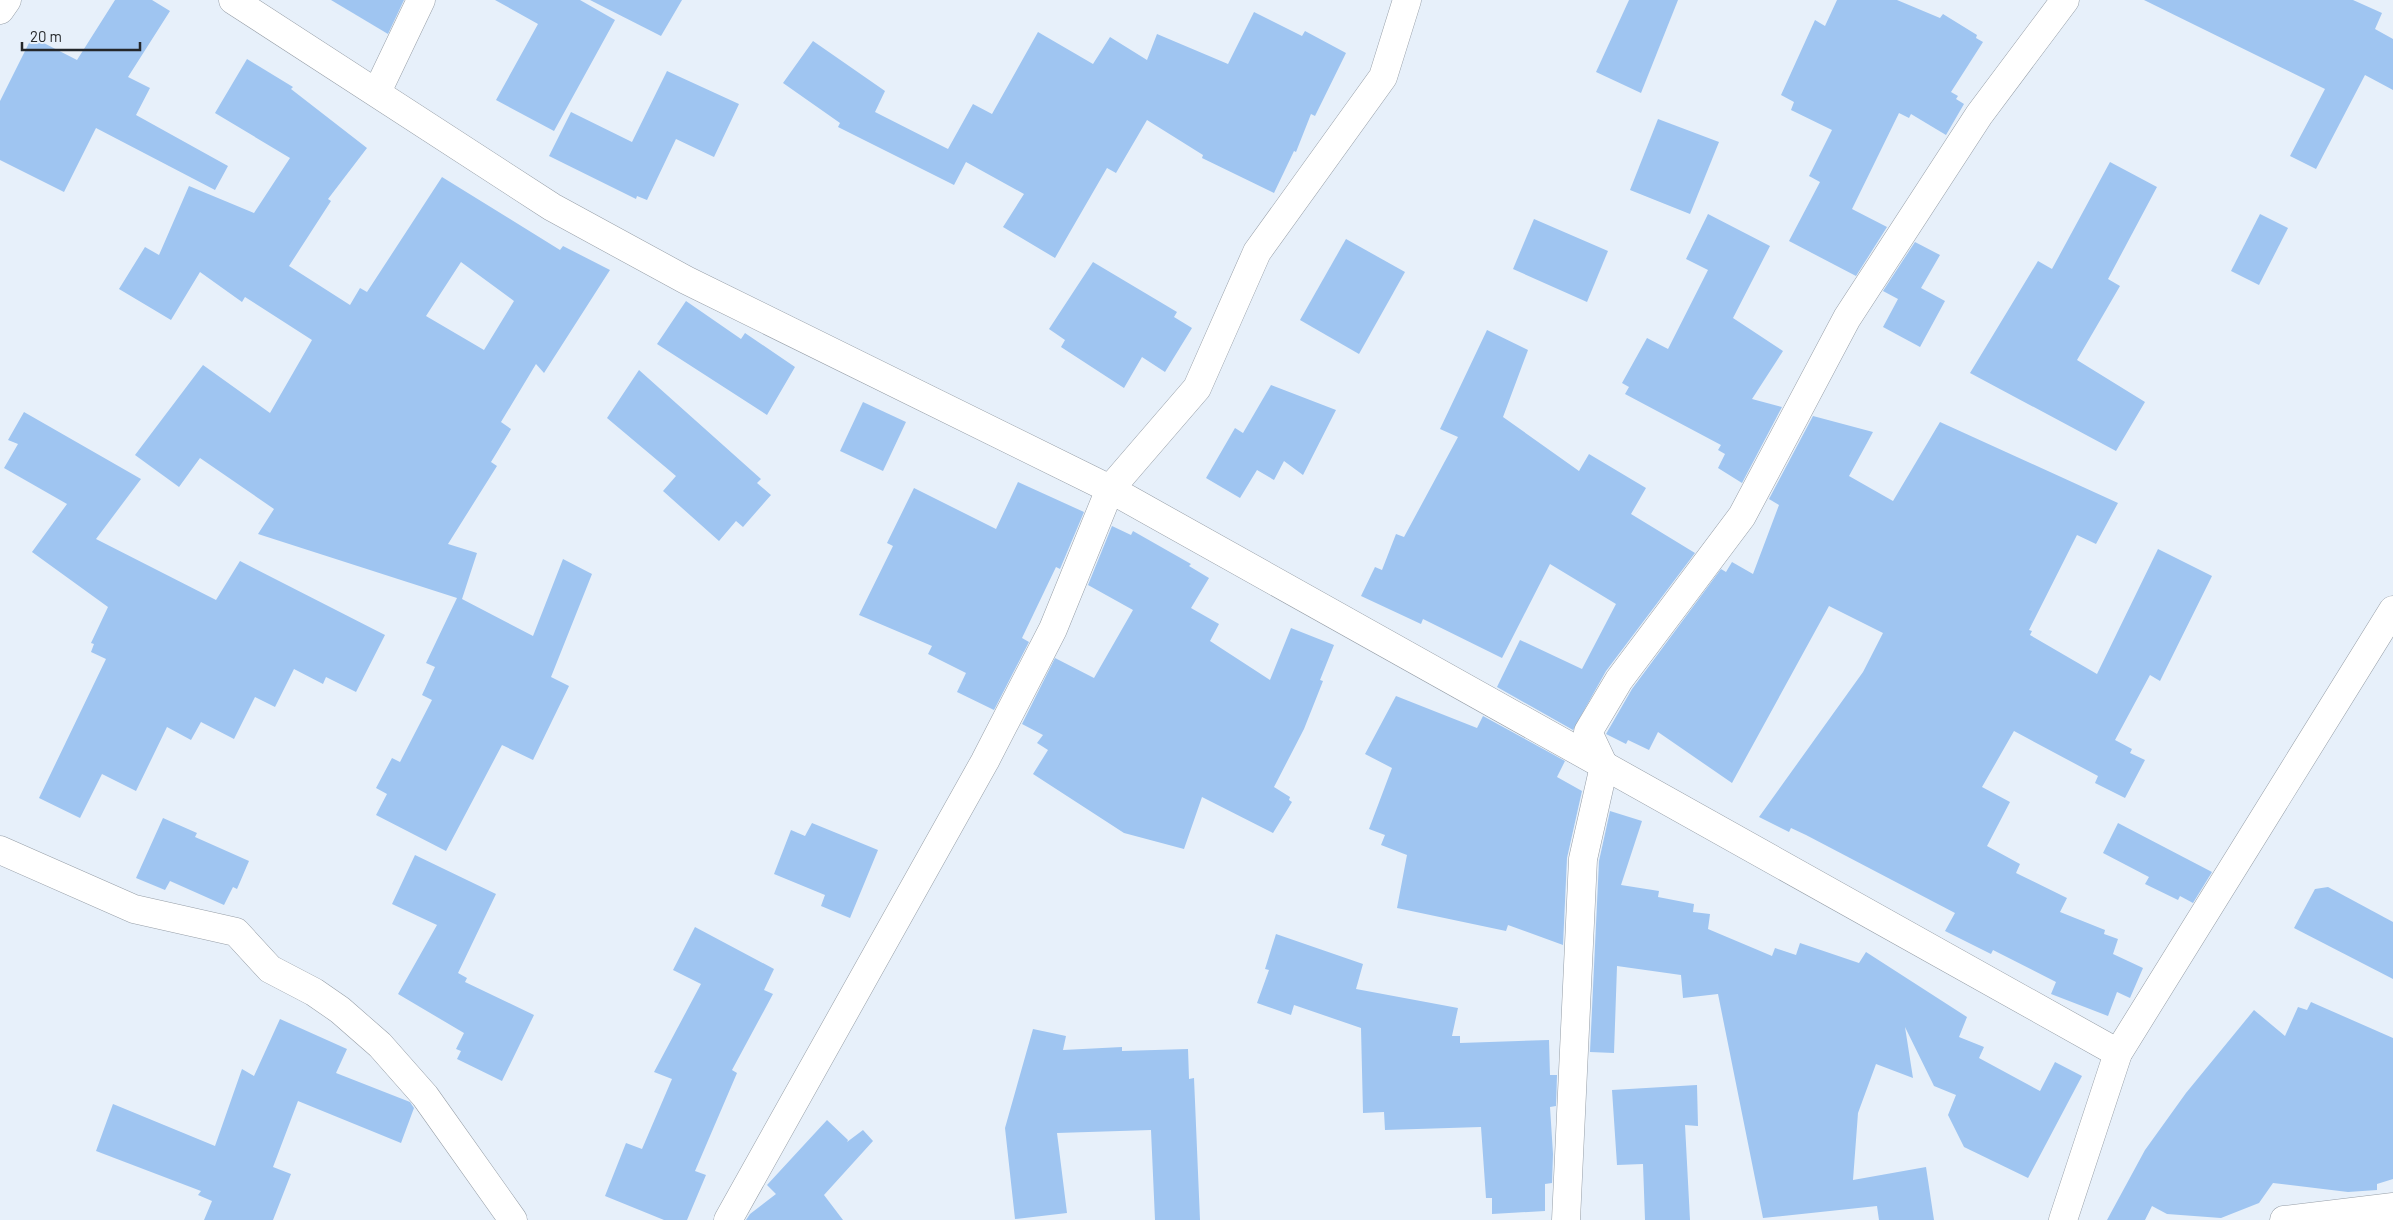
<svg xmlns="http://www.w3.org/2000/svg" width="2393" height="1220" viewBox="0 0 2393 1220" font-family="Barlow,sans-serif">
<rect width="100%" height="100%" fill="#e7f0fa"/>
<g fill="#9fc5f1" fill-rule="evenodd">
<polygon points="115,0 152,0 170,11 128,77 150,88 136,115 228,166 215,190 96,128 64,192 0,160 0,101 32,37 77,60"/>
<polygon points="331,0 404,0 388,34"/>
<polygon points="495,0 580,0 615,20 554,131 496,100 538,24"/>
<polygon points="590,0 682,0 661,36"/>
<polygon points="1629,0 1678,0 1641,93 1596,72"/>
<polygon points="1837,0 1897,0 1940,18 1943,14 1977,35 1976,38 1983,42 1951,92 1958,96 1956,99 1964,104 1946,135 1911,114 1909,118 1899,113 1852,209 1887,227 1856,276 1789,241 1820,182 1809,176 1832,130 1791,110 1794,102 1781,95 1815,20 1825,26"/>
<polygon points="2144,0 2353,0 2382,13 2375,29 2393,39 2393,90 2365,75 2316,169 2290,156 2325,89"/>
<polygon points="1254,12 1302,36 1305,31 1346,53 1315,116 1311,114 1296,152 1294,151 1274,193 1202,158 1203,155 1147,120 1116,173 1107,168 1055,258 1003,227 1024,194 966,162 954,185 838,127 840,123 783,83 813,41 885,91 875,112 948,149 973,104 992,114 1038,32 1093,64 1110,37 1147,60 1157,34 1228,64"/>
<path d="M247,59l46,28 -2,2 76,59 -39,51 3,2 -42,65 61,39 10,-17 7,4 75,-115 118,73 3,-4 47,24 -66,103 -8,-9 -35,58 10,7 -20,33 6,4 -49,78 29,9 -15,46 71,37 30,-77 29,15 -41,103 18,9 -36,74 -31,-15 -56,106 -70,-36 11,-21 -11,-6 16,-30 8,4 32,-62 -10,-5 13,-28 -9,-4 31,-65 -199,-64 16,-25 -74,-51 -21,29 -44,-32 68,-90 67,48 42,-73 -67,-43 -3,5 -42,-30 -29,48 -52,-31 26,-42 14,8 30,-69 65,27 36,-55 -75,-45zM461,262l53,39 -30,49 -58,-34z"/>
<polygon points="667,71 739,104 714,157 676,139 647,200 637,196 636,199 549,156 571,112 632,142"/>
<polygon points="1658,119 1719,142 1690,214 1630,190"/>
<polygon points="2110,162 2157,187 2108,279 2120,286 2077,360 2145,402 2116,451 1970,373 2038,261 2052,269"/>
<polygon points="1708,214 1770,246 1733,318 1783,351 1752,399 1782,407 1742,483 1718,468 1725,454 1718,450 1721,445 1625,394 1629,387 1622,383 1647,338 1668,349 1708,270 1686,259"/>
<polygon points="2260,214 2288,228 2259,285 2231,271"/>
<polygon points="1534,219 1608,251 1587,302 1513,269"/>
<polygon points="1346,239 1405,272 1359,354 1300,320"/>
<polygon points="1915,242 1940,255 1921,288 1945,301 1920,347 1883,327 1898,299 1883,291"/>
<polygon points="1093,262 1177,312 1174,317 1192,328 1165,372 1142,357 1124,388 1061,347 1065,340 1049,329"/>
<polygon points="686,301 741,339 745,333 795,367 767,415 657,344"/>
<polygon points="1487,330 1528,350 1503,417 1579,471 1589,454 1646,488 1631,514 1695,553 1606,671 1573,730 1497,687 1520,640 1582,669 1616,604 1550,564 1502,658 1423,619 1421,624 1361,596 1375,567 1382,570 1396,534 1404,537 1458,437 1440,429"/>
<polygon points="639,370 761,479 757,483 771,495 743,527 736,521 719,541 663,491 676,476 607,418"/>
<polygon points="1271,385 1336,410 1303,475 1284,461 1274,480 1257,470 1240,498 1206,478 1235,428 1243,433"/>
<polygon points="863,402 906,422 883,471 840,451"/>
<polygon points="24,412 141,479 96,539 216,600 240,561 385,635 356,692 326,677 323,684 294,669 275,707 255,697 234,739 201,722 191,740 167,727 136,791 102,774 80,818 39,798 106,659 91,652 94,644 91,643 108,607 32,552 67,504 4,468 18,444 8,440"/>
<polygon points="1813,416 1873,432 1849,476 1893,501 1940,422 2118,503 2096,544 2077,535 2029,630 2032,631 2030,635 2097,674 2158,549 2212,576 2160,681 2150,675 2115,740 2132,749 2130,753 2145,760 2125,798 2095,783 2098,776 2014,731 1982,787 2010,802 1987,846 2020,864 2016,873 2067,898 2060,912 2105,930 2104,934 2118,939 2113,954 2143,968 2130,998 2117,992 2108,1016 2051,994 2056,982 1993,950 1991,954 1945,931 1955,913 1806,835 1791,828 1789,832 1759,817 1863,672 1883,633 1829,606 1732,783 1658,732 1649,750 1628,740 1626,744 1606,734 1632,689 1721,569 1726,572 1732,562 1753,574 1779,505 1769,499"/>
<polygon points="1018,482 1084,512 1060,569 1056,567 1022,638 1029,642 994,710 957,692 966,673 928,654 932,646 859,615 893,546 887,543 914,488 996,529"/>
<polygon points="1112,526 1131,535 1133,531 1191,564 1189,566 1209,578 1191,608 1219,624 1210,641 1270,680 1291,628 1334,645 1320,680 1323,681 1304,729 1274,787 1290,797 1289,800 1292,802 1273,833 1202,797 1184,849 1124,833 1033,774 1048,750 1037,743 1043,735 1022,724 1055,658 1094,678 1133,610 1088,585"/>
<polygon points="1396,696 1477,728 1483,716 1565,761 1557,777 1582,791 1567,858 1563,945 1508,925 1506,931 1397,908 1407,855 1381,845 1385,835 1369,829 1392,768 1365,754"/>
<polygon points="1610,811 1642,821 1621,885 1659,891 1658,897 1694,904 1693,912 1710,914 1708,929 1772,956 1775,948 1796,955 1800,943 1859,963 1866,952 1967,1017 1959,1037 1984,1047 1979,1058 2040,1091 2055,1062 2082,1076 2028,1178 1964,1147 1948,1115 1956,1095 1934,1086 1905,1027 1913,1078 1876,1064 1858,1113 1853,1180 1926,1167 1934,1220 1879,1220 1877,1206 1763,1218 1718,994 1683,998 1681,975 1617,966 1614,1053 1590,1052 1599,861"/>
<polygon points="163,818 197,833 195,837 249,861 237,889 233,887 224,905 170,881 165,890 136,878"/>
<polygon points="812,823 878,850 850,918 821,906 825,895 774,874 791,830 805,836"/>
<polygon points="2118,823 2212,872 2193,903 2180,896 2178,900 2145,884 2149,877 2103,853"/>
<polygon points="415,855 496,894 458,973 467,978 465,982 534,1015 502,1081 457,1059 461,1051 456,1049 464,1033 398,994 437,925 392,904"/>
<polygon points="2328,887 2393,922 2393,979 2294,928 2315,889"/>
<polygon points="695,927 774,969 764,990 773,994 732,1070 737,1073 695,1171 706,1175 687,1220 664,1220 605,1196 626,1143 642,1149 672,1079 654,1072 701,984 673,970"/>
<polygon points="1276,934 1363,964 1356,989 1458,1008 1452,1036 1460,1036 1460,1043 1549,1040 1550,1075 1557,1075 1556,1106 1550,1107 1553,1154 1552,1183 1545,1184 1545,1211 1492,1214 1492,1198 1486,1198 1481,1127 1385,1130 1384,1112 1363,1113 1361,1028 1294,1005 1291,1015 1257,1003 1269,970 1265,969"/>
<polygon points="2311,1002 2393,1038 2393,1179 2377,1184 2377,1190 2348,1192 2273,1183 2259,1203 2221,1218 2167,1214 2152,1206 2145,1220 2107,1220 2145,1150 2186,1093 2254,1010 2285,1036 2298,1007 2307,1010"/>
<polygon points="280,1019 347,1049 336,1073 410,1102 414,1108 401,1143 298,1101 273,1167 291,1174 273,1220 204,1220 212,1201 198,1195 201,1191 96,1151 113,1104 215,1146 242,1069 254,1076"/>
<polygon points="1033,1029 1066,1036 1063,1050 1122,1047 1122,1051 1188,1049 1189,1079 1194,1078 1200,1220 1155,1220 1151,1130 1057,1133 1067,1213 1015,1219 1005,1128"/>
<polygon points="1697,1085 1698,1126 1685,1125 1690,1220 1645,1220 1643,1164 1617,1165 1612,1090"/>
<polygon points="827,1120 848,1140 847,1142 863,1130 873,1141 824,1195 843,1220 746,1220 750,1214 776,1194 767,1185"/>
</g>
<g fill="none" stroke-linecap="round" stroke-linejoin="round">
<defs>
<g id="street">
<polyline points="233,0 552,207 686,280 1110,489 2118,1053"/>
<polyline points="0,10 7,0"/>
<polyline points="377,92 421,0"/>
<polyline points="0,850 134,909 236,932 270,969 314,992 340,1010 380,1045 425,1096 513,1220"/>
<polyline points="728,1220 985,761 1053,629 1110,489 1197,388 1257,252 1383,77 1407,0"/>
<polyline points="1566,1220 1583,859 1604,766 1588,732 1619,680 1742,516 1847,318 1979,115 2065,0"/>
<polyline points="2063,1220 2118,1053 2393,610"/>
<polyline points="2284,1220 2393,1207"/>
</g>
</defs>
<use href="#street" stroke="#969ea7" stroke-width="29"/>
<use href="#street" stroke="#fff" stroke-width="28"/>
</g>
<path d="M22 42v8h118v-8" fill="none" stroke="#24272a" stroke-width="2.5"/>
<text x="30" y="42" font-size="15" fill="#24272a" stroke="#e7f0fa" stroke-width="4" paint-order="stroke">20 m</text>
</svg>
